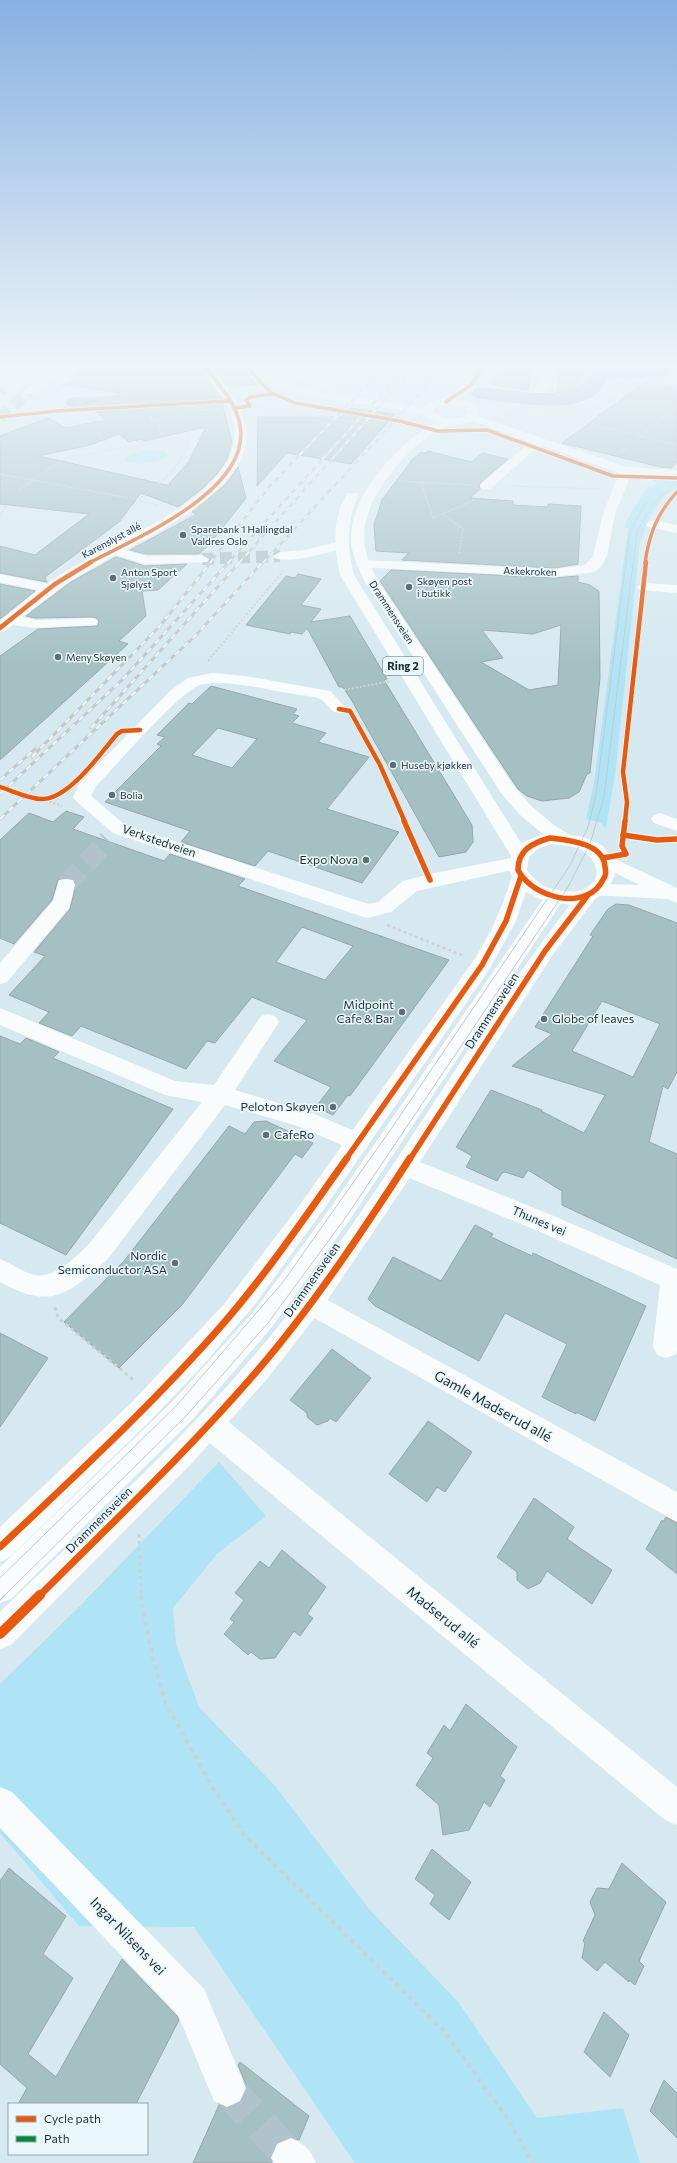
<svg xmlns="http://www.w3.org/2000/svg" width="677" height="2163" viewBox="0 0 677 2163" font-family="Commissioner,sans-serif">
<rect width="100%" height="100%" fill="#d6e9f0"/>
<g fill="#aee4f5">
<path d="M147,450l16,1 5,4c-6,9 -33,11 -42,6l-1,-3 10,-5z"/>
<path d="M654,480l23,1v6l-13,10 -14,19 -10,26 -25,233 -9,53 -4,-2v-3l-16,-4 8,-36 34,-255 -4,-1c6,-15 16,-28 24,-41l4,1 6,-4 -6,-2z"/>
<polygon points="219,1462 266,1516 217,1554 173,1608 176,1644 199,1707 276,1787 369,1909 459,2003 537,2118 623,2108 640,2163 355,2163 194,1927 79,1926 0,1833 0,1684 79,1607"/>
</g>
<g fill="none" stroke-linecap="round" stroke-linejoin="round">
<g fill="#98abd8" fill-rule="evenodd">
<path d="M657,363h20v3c-16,19 -47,11 -69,13 -5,5 -8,13 -14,17 -26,18 -83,6 -113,3l-7,-2 -3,-4 3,-4 7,-2c26,2 66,11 91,3 14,-4 16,-20 31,-22 17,-3 38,4 54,-5z"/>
<polygon points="155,394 162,396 165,400 162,404 76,409 69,407 66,403 69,399 76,397"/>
</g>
</g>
<g fill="#a4c0c3" stroke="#97a6aa" fill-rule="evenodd">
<path d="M88,363h108l25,35 11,45 -5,16 -10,15 -14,14 -25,19 -37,-14 -22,29 -74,55 2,5 -47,-9v-27l35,9 54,-41 -89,-10v-68l48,-18 18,10 39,-8 -16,-16 34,-11 -61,-8 8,-3zM206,427l-17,34 -20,23 2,2 -132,-30 51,-11 29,-11 10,8 13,-3 2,2z"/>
<polygon points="210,363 237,363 256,384 229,388"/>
<polygon points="507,363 532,363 528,390 492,385"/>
<polygon points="563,363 591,363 574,393 557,393 559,370"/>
<polygon points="646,381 677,389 677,462 671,468 660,467 562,443"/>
<polygon points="350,408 395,414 351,464 287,453 257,486 258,417 341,417"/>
<polygon points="428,451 472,462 482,453 508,459 481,482 479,485 480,489 470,498 513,501 513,505 548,507 548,504 581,506 578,564 554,568 402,560 409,553 376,551 374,525 382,500 412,460 421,452 426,453"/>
<polygon points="238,467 246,498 209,545 199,554 146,554 130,550 197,514 192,512 226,484"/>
<polygon points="116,557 145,566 187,564 158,590 142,591 146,616 119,641 128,644 0,760 0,656 38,629 97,626 99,621 96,618 91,617 35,618 26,616 71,582"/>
<path d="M391,570l163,8 24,-2v6l12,3 9,6 1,87 -10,95 -3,1 -8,18 -10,6 -27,3 -15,-5 -9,-7 -138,-208zM561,625l-3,60 -29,5 -48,-28 22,-4 -21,-28 51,4z"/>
<polygon points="298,574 321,579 301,605 321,609 311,622 350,616 387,679 384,680 472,825 473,842 466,852 439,857 352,701 343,687 339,687 307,628 302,634 291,632 290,634 246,625 286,576 295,578"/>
<polygon points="0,584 35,591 0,619"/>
<path d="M211,686l86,23 -4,5 6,2 -7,7 34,10 -8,9 51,15 -42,52 72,23 -37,51 -94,-32 -13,15 -74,-24 9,-11 -85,-29 56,-56 -4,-2 8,-7 -8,-2 32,-32 3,1zM218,728l39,11 -25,29 -40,-13z"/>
<path d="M66,811l18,6 -11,12 91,32 6,-7 75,25 -7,7 211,74 -99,136 -2,-1 -15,20 -17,-8 15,-20 -57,-26 33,-41 -55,-23 -37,46 -8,-2 -21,28 -105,-43 -9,10 -33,-13 10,-11 -40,-17 36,-39 -11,-4 36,-43 6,-24 -2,-6 -8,-1 -8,2 -6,20 -38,44 -14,-6v-98l29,-27 24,9zM302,927l51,19 -28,34 -49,-18z"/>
<path d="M616,904l13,1 48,18v149l-9,17 -5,-3 -14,56 28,12v105l-115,-54v-14l-34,-21 -5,8 -18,-6 -3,1 -5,8 -31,-14 6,-11 -16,-9 35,-57 51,20 -1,1 43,22 21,-38 -93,-29 40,-32 -17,-7 58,-91 -3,-1 18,-26zM602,1001l58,23 -27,53 -61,-26z"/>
<polygon points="0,1036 20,1044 26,1038 59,1052 53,1058 173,1109 66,1255 0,1223"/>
<polygon points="266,1121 313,1143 302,1158 295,1154 182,1305 119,1368 64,1322 124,1261 229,1126 245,1134 254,1122"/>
<polygon points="475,1225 493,1234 491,1237 532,1256 533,1253 646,1306 595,1421 576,1412 576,1414 542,1397 567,1344 505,1313 479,1361 375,1306 368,1299 393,1257 441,1281"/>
<polygon points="0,1333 48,1358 0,1427"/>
<polygon points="332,1349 371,1378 336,1422 330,1418 328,1421 317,1425 307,1417 307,1413 290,1400"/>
<polygon points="428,1421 472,1452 445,1492 437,1487 427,1502 389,1474"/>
<polygon points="534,1498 574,1527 567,1539 612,1570 592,1604 547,1571 540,1583 528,1589 517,1580 517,1572 497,1557"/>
<polygon points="666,1517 677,1523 677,1574 646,1549 662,1520 663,1522"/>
<polygon points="282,1550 326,1587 307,1614 313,1618 300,1636 294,1631 275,1658 260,1659 251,1652 248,1655 224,1634 234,1622 230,1619 244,1600 235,1593 260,1561 269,1568"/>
<polygon points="466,1704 517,1747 500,1776 505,1780 490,1807 484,1802 469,1830 443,1835 439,1805 416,1785 433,1758 427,1753 444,1725 450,1731"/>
<polygon points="432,1849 471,1882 449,1920 430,1904 435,1895 415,1879"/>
<polygon points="622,1863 666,1902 639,1961 644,1966 635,1985 629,1980 629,1982 605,1962 597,1971 582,1958 585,1943 583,1941 595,1915 590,1902 597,1888 609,1889"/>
<polygon points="9,1868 66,1916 43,1954 73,1978 28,2054 56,2077 122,1959 177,2016 179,2020 136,2104 18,2104 27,2088 0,2064 0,1881"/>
<polygon points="604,2012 629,2035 610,2077 584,2052"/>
<polygon points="240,2062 309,2116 299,2140 290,2137 276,2143 270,2157 272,2163 193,2163 219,2105 228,2108 241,2102 247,2087 238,2065"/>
<polygon points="664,2080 677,2093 677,2138 650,2111"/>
</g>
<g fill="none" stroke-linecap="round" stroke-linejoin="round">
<g stroke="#b1c3ca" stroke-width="12" stroke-dasharray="12 6" stroke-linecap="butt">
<polyline points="190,385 203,383"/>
<polyline points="202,559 280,556"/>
</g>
<polyline stroke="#b1c3ca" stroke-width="20" stroke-dasharray="20 10" stroke-linecap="butt" points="66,885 108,840"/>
<polyline stroke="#b1c3ca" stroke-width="34" stroke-dasharray="34 17" stroke-linecap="butt" points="227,2088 291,2158"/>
<g stroke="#b1c3ca" stroke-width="12" stroke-dasharray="12 6" stroke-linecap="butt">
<polyline points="0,392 3,389"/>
<polyline points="0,418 29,392"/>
</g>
<g stroke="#ccd2d4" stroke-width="1.5" stroke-dasharray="1.5 1.5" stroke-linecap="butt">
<polyline points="348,363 350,368"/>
<polyline points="652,364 677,369"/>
<polyline points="423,372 419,377 423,375"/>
<polyline points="446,376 455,377"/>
<polyline points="488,386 522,392"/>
<polyline points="555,395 572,395 581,392 595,372 603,368 652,363"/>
<polyline points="248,399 268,394"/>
<polyline points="487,401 531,407"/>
<polyline points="188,405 190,411"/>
<polyline points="79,406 176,404 210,400"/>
<polyline points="79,406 86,398 128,393"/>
<polyline points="251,406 401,429"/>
<polyline points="150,407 151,419 157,421 163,438 189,437"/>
<polyline points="45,410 45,413 90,427 113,450"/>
<polyline points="45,410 79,406"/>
<polyline points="547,410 559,416 677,445"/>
<polyline points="510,415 531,407 584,410 602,405 621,391 622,383 627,379 677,378"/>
<polyline points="151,419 176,417 190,411 217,409"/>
<polyline points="635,441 677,406"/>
<polyline points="620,452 627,448"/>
<polyline points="0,474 139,500 159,506"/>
<polyline points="399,481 472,485"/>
<polyline points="421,482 433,518 472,501 476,497"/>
<polyline points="511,486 601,489"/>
<polyline points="19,490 65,458 148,444 188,444"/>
<path d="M139,499c24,-18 50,-37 50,-70"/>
<polyline points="0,514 6,508 5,505"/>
<polyline points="443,514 463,529 459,554"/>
</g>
<g stroke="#ccd2d4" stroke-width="2" stroke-dasharray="2 2" stroke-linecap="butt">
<polyline points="208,661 283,571"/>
<polyline points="344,690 391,681"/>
<polyline points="42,799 62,806"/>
</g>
<polyline stroke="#ccd2d4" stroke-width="2.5" stroke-dasharray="3 3" stroke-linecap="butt" points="387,925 464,956"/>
<g stroke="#ccd2d4" stroke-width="3" stroke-dasharray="3.5 3.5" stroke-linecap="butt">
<polyline points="55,1307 58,1318 135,1381"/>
<polyline points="139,1534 141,1596"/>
</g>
<polyline stroke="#ccd2d4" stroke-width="4" stroke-dasharray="4.5 4.5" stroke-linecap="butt" points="140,1595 153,1658 166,1704 213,1788 245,1836 443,2030 507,2118 533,2163"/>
<g fill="#f9fcfd" fill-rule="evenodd">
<polygon points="75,363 87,363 69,381 61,381 60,379 61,377"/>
<path d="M197,363h11c14,19 31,37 37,59 16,59 -79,106 -120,128l21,6 56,-1 7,4 -2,3 -62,2 -30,-9 -45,26 -48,36 14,3 55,-2 5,1 2,3 -2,3 -60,3 -23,-3 -8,6 -5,1v-11l38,-31 -38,-8v-8l47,10c19,-14 40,-24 60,-36 10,-7 23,-12 35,-18 36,-19 100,-56 92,-105 -4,-24 -24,-43 -37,-62z"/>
<path d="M480,363h11c-9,13 -31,46 -49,41l-2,-2 2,-2 25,-17z"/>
<polygon points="551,363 562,363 543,393 535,393 533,391"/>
<polygon points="471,414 627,467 677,470 677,478 631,475 615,514 607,556 600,568 594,572 554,577 358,567 356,564 363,560 554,569 585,565 593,556 603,514 619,473 540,445 490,489 482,489 480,486 482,483 530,442 467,419 465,417"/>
<polygon points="653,520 677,525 677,533 648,527 646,524"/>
<path d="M341,541l7,4 -2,3c-13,3 -65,19 -73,8l7,-4 25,-2z"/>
<polygon points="644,583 677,585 677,593 639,590 637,587"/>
<path d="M212,673l33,3 85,15 17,18 -2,3c-16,4 -16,-10 -27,-14 -6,-2 -13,-2 -18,-3 -26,-4 -76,-17 -100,-10 -19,5 -86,83 -104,101l-5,10 34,29 243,79 10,-2 25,-21 27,-7 87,-17 7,2 2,4 -2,4 -7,2 -100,22 -26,21 -24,6 -254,-85 -37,-32 -3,-4 6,-13 91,-93 18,-13z"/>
<polygon points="660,813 677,819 677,831 654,823 651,819 654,815"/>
<polygon points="604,854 677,888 677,903 667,899 591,895 589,890 591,885 598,884 640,885 597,864 595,860 597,856"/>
<polygon points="66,879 73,880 75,885 69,908 7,982 0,984 0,963 53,901 59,880"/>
<polygon points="555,890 562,892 565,897 562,902 349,1221 272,1327 193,1419 11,1599 0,1603 0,1567 173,1401 254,1311 331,1207 548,892"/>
<path d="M0,1008l175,73 39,4 47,-69 7,-2 7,2 4,6 -44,68 77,23 54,23 3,7 -3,7 -8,2 -60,-26 -73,-21 -118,155c-39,35 -57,50 -107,22v-23c11,4 22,13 34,16 22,4 41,-18 55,-31l113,-142 -37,-7 -165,-70z"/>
<polygon points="405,1156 549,1214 677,1269 677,1351 675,1355 666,1358 657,1355 653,1346 660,1285 531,1228 397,1173 393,1166 397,1159"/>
<polygon points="311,1291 677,1492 677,1522 302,1311 298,1303 302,1295"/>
<polygon points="210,1411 220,1415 677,1787 677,1825 665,1820 200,1435 196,1425 200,1415"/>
<polygon points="0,1787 12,1792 204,1989 246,2088 240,2101 227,2107 214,2101 178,2015 0,1828"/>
<path d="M291,2138c14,6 19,11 25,25h-42l-3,-5 6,-14z"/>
</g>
<g fill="#f9fcfd" fill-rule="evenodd">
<path d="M253,363h12l19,18 18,7 122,20c12,-14 35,-10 50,-5l7,10c-8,12 -17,10 -30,12 -4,1 -10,4 -14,6 -32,19 -73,66 -73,105 0,17 7,32 15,46l134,203 19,22 22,18 16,10 14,2 19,9 11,16 1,13 -6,12 -3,5 -11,7 -43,57 -139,217 -93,138 -53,68 -76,85 -180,181 -11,4v-37c103,-101 217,-201 303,-318 57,-78 109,-158 162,-239 34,-51 67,-102 105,-150l-30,-6 -14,-7 -10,29 -27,49 -165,239 -68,94 -51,60 -54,57 -141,137 -10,5v-35l132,-125 94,-100 70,-92 178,-250c17,-27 29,-54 38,-84l-3,-6 2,-14 -171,-281c-6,-27 -9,-58 8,-82h8l2,3c-12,26 -11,51 -4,79l167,268 22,-9 -23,-19 -19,-22 -136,-211c-7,-15 -15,-30 -14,-46 1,-44 49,-95 86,-114l-7,-2 -8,-6 -127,-21 -19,-8zM443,405l23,2 3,6c-8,8 -26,7 -35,-1v-3zM550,844c8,1 17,1 24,3 22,7 34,33 7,43 -9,3 -18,1 -27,-1 -11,-2 -21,-10 -27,-19l2,-13 9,-8z"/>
<path d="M276,363h12l43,22 -1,2c-11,3 -47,-15 -54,-24z"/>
</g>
<g fill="#f9fcfd" fill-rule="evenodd">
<polygon points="31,363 43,363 13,392 5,392 3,390 5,388"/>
<polygon points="63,363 76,363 33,394 25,394 23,392 25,390"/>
</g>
<g stroke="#c4c9cb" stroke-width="1">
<polyline points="0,1578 177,1405 283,1282 391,1129 569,867 588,827 596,795 629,538 634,524 646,503"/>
<polyline points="4,1596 187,1415 268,1323 346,1217 568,887 590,844 604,797 637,532 653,504 677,481"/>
</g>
<polyline stroke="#c4c9cb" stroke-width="1.5" points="0,1600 5,1595"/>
<defs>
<g id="rail-far1">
<polyline points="210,563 268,488 388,363"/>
<polyline points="228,563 410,363"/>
<polyline points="239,563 418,363"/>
<polyline points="263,563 448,363"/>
</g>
<g id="rail">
<polyline points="91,728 240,562"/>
<polyline points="32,757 159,627 211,562"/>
<polyline points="0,780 35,749"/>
<polyline points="0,794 122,680 229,562"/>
<polyline points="0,819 196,635 263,562"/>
</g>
</defs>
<use href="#rail-far1" stroke="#c4c9cb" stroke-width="2.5"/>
<use href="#rail" stroke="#c4c9cb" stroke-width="3"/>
<use href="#rail-far1" stroke="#eaf8fd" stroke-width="1.5" stroke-dasharray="5" stroke-linecap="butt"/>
<use href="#rail" stroke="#eaf8fd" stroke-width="2" stroke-dasharray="6" stroke-linecap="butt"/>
<polyline stroke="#00873e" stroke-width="2.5" stroke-dasharray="5.5 2.5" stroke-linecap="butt" points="601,368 628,363"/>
<defs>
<g id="cycleway-far4">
<polyline points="243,363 270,392 295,403 400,421 438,431 487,430 613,476 677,478"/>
<polyline points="446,402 471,385 486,363"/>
<polyline points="234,408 250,406 246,400 251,397 273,394"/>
<polyline points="0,417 57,411 229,401"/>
<path d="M89,563c46,-25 163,-72 151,-138 -4,-24 -24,-43 -38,-62"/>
<path d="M645,563c4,-28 12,-50 32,-71"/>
</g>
<g id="cycleway-far3">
<polyline points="0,628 55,584 91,562"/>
<polyline points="339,709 350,711 380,765 405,822"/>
<path d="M0,787c13,4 29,12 42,12 26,1 59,-46 75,-65l5,-3 18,-1"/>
<polyline points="625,822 627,802 623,772 646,562"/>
</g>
<g id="cycleway-far2">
<polyline points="404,821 430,880"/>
<polyline points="623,835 657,840 677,839"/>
<path d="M550,838c18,2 54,5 55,29 1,4 1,8 -1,11 -4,8 -9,14 -17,17 -23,10 -57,-3 -69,-25 0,-20 14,-27 32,-32z"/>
<polyline points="603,858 626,854 622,846 625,821"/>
<polyline points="346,1159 482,965 506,921 521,876"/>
<polyline points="410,1159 545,951 588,895"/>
</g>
<g id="cycleway-far1">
<path d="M0,1547c76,-72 153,-143 222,-222 46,-53 85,-111 125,-167"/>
<path d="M39,1596c74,-74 150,-146 218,-225 56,-65 107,-142 153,-213"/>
</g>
<polyline id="cycleway" points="0,1634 40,1595"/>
</defs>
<use href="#cycleway-far4" stroke="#eaf8fd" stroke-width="5"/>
<use href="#cycleway-far3" stroke="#eaf8fd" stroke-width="6"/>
<use href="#cycleway-far2" stroke="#eaf8fd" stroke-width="8"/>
<use href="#cycleway-far1" stroke="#eaf8fd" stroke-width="10"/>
<use href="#cycleway" stroke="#eaf8fd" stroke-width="12"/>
<use href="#cycleway-far4" stroke="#e8590c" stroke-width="3.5"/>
<use href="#cycleway-far3" stroke="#e8590c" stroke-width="4.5"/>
<use href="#cycleway-far2" stroke="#e8590c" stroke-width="5.5"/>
<use href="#cycleway-far1" stroke="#e8590c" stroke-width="7"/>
<use href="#cycleway" stroke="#e8590c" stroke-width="10"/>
</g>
<linearGradient id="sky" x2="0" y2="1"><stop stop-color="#88b0e2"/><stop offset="0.55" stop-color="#edf5f8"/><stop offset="1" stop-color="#edf5f8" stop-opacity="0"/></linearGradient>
<rect width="677" height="666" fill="url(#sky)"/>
<g fill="#5e6e74" stroke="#eaf8fd" stroke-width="1.5">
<circle cx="183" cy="535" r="4"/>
<circle cx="113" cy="578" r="4"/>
<circle cx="409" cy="587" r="4"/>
<circle cx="58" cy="657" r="4"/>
<circle cx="393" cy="765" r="4"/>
<circle cx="112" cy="795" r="4"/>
<circle cx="366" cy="860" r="4"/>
<circle cx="402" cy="1012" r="4"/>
<circle cx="544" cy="1019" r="4"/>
<circle cx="333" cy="1107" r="4"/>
<circle cx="266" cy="1135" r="4"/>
<circle cx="175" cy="1263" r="4"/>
</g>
<g text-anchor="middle" stroke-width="3" stroke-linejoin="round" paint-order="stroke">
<g font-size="10" fill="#1e2c31" stroke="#eaf8fd" text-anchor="start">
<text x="191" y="533">Sparebank 1 Hallingdal<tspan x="191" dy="12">Valdres Oslo</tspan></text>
<text x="121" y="576">Anton Sport<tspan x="121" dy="12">Sjølyst</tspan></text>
<text x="417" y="585">Skøyen post<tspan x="417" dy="12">i butikk</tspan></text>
<text x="66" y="661">Meny Skøyen</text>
<text x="401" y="769">Huseby kjøkken</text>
<text x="120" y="799">Bolia</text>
</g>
<g font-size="10" fill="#1e2c31" stroke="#eaf8fd">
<text transform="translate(111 540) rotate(-28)" y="4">Karenslyst allé</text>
<text transform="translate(530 571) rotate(2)" y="4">Askekroken</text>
<text transform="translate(392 612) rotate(57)" y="4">Drammensveien</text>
</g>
<rect fill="#eaf8fd" stroke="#5b696e" stroke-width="1" x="383" y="657" width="40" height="18" rx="3"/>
<g font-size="11" font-weight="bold" fill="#1e2c31">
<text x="403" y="670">Ring 2</text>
</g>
<g font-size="12" fill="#1e2c31" stroke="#eaf8fd">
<text transform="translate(159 841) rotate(19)" y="4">Verkstedveien</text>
<text transform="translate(492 1011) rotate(-57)" y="4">Drammensveien</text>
<text transform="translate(539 1221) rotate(23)" y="4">Thunes vei</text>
<text transform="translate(312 1280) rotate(-55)" y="4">Drammensveien</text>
<text transform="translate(99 1520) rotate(-45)" y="4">Drammensveien</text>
</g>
<g font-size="12" fill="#1e2c31" stroke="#eaf8fd" text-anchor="end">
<text x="358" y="864">Expo Nova</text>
<text x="394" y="1009">Midpoint<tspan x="394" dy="14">Cafe &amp; Bar</tspan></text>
<text x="552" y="1023" text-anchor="start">Globe of leaves</text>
<text x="325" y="1111">Peloton Skøyen</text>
<text x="274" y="1139" text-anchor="start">CafeRo</text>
<text x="167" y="1260">Nordic<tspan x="167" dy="14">Semiconductor ASA</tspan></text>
</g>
<g font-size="14" fill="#1e2c31" stroke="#eaf8fd">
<text transform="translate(493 1406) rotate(29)" y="5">Gamle Madserud allé</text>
<text transform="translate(443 1617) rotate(39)" y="5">Madserud allé</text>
<text transform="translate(128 1936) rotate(46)" y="5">Ingar Nilsens vei</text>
</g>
</g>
<rect x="8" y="2103" width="140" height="52" fill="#eaf8fd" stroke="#98a6ab"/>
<rect x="16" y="2116" width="20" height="6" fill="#e8590c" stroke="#98a6ab"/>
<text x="44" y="2123" font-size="12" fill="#1e2c31">Cycle path</text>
<rect x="16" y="2136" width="20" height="6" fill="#00873e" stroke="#98a6ab"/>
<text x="44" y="2143" font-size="12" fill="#1e2c31">Path</text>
</svg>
